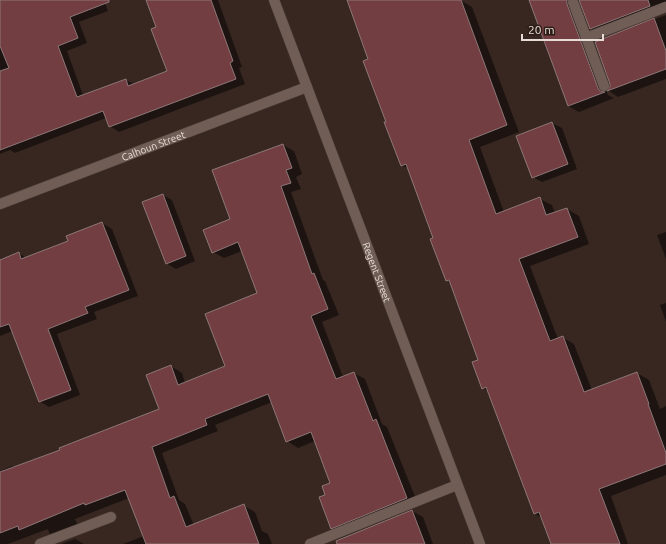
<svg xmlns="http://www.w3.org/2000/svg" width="666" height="544" viewBox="0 0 666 544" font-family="Ubuntu,sans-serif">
<rect width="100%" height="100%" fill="#372720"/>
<g fill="#0007">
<polygon points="0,0 104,0 108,11 79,22 87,43 67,51 83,95 126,80 134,84 168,71 157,28 147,0 218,0 242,67 239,68 245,84 119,132 110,126 106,118 15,153 10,150 0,154"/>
<polygon points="347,0 460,0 472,7 519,132 480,147 504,212 540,199 552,205 555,213 567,209 579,216 589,244 530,266 558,339 562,337 574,344 592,390 637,373 649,380 660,409 666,406 666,475 611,496 628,544 551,544 542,518 535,514 489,392 483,388 480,360 451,283 447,280 434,238 409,169 401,165 387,122 369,60"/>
<polygon points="530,0 666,0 666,10 601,35 591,29 581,2 579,3 577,11 608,95 614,98 579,112 568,106"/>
<polygon points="666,15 666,79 618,97 609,91 611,88 596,42"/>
<polygon points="552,123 562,128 577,169 542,182 533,177 518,136"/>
<polygon points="283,145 294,151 302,174 296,177 301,189 291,192 323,280 325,281 339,315 322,322 343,377 354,373 365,379 382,424 387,427 418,504 343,534 332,528 326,495 331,483 315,441 298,448 287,441 272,402 215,425 218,431 162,453 179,500 185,504 194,525 244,506 255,512 262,531 268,534 272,544 123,544 144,536 129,498 75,519 81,532 60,539 49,533 48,529 8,544 0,544 0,471 12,466 15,467 61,450 161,410 171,366 182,373 185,383 226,366 258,293 242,251 224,258 213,252 232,220"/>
<polygon points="163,195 172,200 195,261 176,269 166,263"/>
<polygon points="102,223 112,229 138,296 94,312 97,319 57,334 80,395 49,407 39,401 13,331 0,336 0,261 19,253 26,258 70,242"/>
<polygon points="666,232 666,259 657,235"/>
<polygon points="666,303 666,322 660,305"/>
<polygon points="412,511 423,517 433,544 338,544"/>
<polygon points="75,539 84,544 61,544"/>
</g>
<g fill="#733e41" stroke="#8d7778">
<polygon points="0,0 109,0 109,2 70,17 78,38 58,46 77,97 126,79 128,86 167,71 151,29 156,27 146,0 211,0 233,61 230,63 236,79 109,127 103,111 0,150 0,71 9,68 0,46"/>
<polygon points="347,0 461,0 507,125 469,140 496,214 540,197 546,215 567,208 578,237 519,259 550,341 563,336 584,392 637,372 649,404 648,404 666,453 666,464 599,489 620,544 551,544 539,512 534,514 486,387 482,389 472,362 478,360 449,280 446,281 430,239 433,238 406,164 401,166 384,122 386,122 363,61 368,59"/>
<polygon points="529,0 567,0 567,4 598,88 600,91 605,92 568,106"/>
<polygon points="579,0 648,0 650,6 590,29"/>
<polygon points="654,18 666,51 666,69 607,91 610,87 610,84 595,42"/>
<polygon points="552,122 568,164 532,178 516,136"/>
<polygon points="283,144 292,168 286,170 291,183 281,186 312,274 314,273 328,309 311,316 336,379 354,372 373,421 376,419 407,498 331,529 319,497 325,495 322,486 330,483 311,432 286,442 268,394 205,419 207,425 152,447 170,498 174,496 186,527 244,504 259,544 146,544 125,490 85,505 84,503 19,530 18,526 0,533 0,472 60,450 59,448 159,409 146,375 171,365 178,385 225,366 205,314 257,293 238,242 212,253 203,230 230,219 212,170"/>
<polygon points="163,194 186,256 166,264 142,202"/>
<polygon points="102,222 129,290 85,307 88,313 48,329 71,390 39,402 9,324 0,327 0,260 19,252 21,259 68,241 66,236"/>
<polygon points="412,510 425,544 337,544 336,541"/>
</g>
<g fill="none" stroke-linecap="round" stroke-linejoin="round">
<defs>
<g id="lane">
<polyline points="573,2 604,86"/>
<polyline points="586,38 666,7"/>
<polyline points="310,544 457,485"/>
</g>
<g id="street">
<path id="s1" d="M274,0l206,544"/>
<path id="s2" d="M0,204l307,-117"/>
<polyline points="40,544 111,517"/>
</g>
</defs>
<use href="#lane" stroke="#52443f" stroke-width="11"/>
<use href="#street" stroke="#52443f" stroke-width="11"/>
<use href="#lane" stroke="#705d55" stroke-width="10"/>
<use href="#street" stroke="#705d55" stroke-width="10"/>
</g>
<g text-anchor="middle" stroke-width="3" stroke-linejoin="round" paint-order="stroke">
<g font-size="10" fill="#e7dcd8" stroke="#2d1d17">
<text dy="4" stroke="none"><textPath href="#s2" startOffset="164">Calhoun Street</textPath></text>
<text dy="4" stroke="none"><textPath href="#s1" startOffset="291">Regent Street</textPath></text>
</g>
</g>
<path d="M522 34v6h81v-6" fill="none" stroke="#e7dcd8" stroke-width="2"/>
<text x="528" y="34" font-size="12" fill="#e7dcd8" stroke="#2d1d17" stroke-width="3" paint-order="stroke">20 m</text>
</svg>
